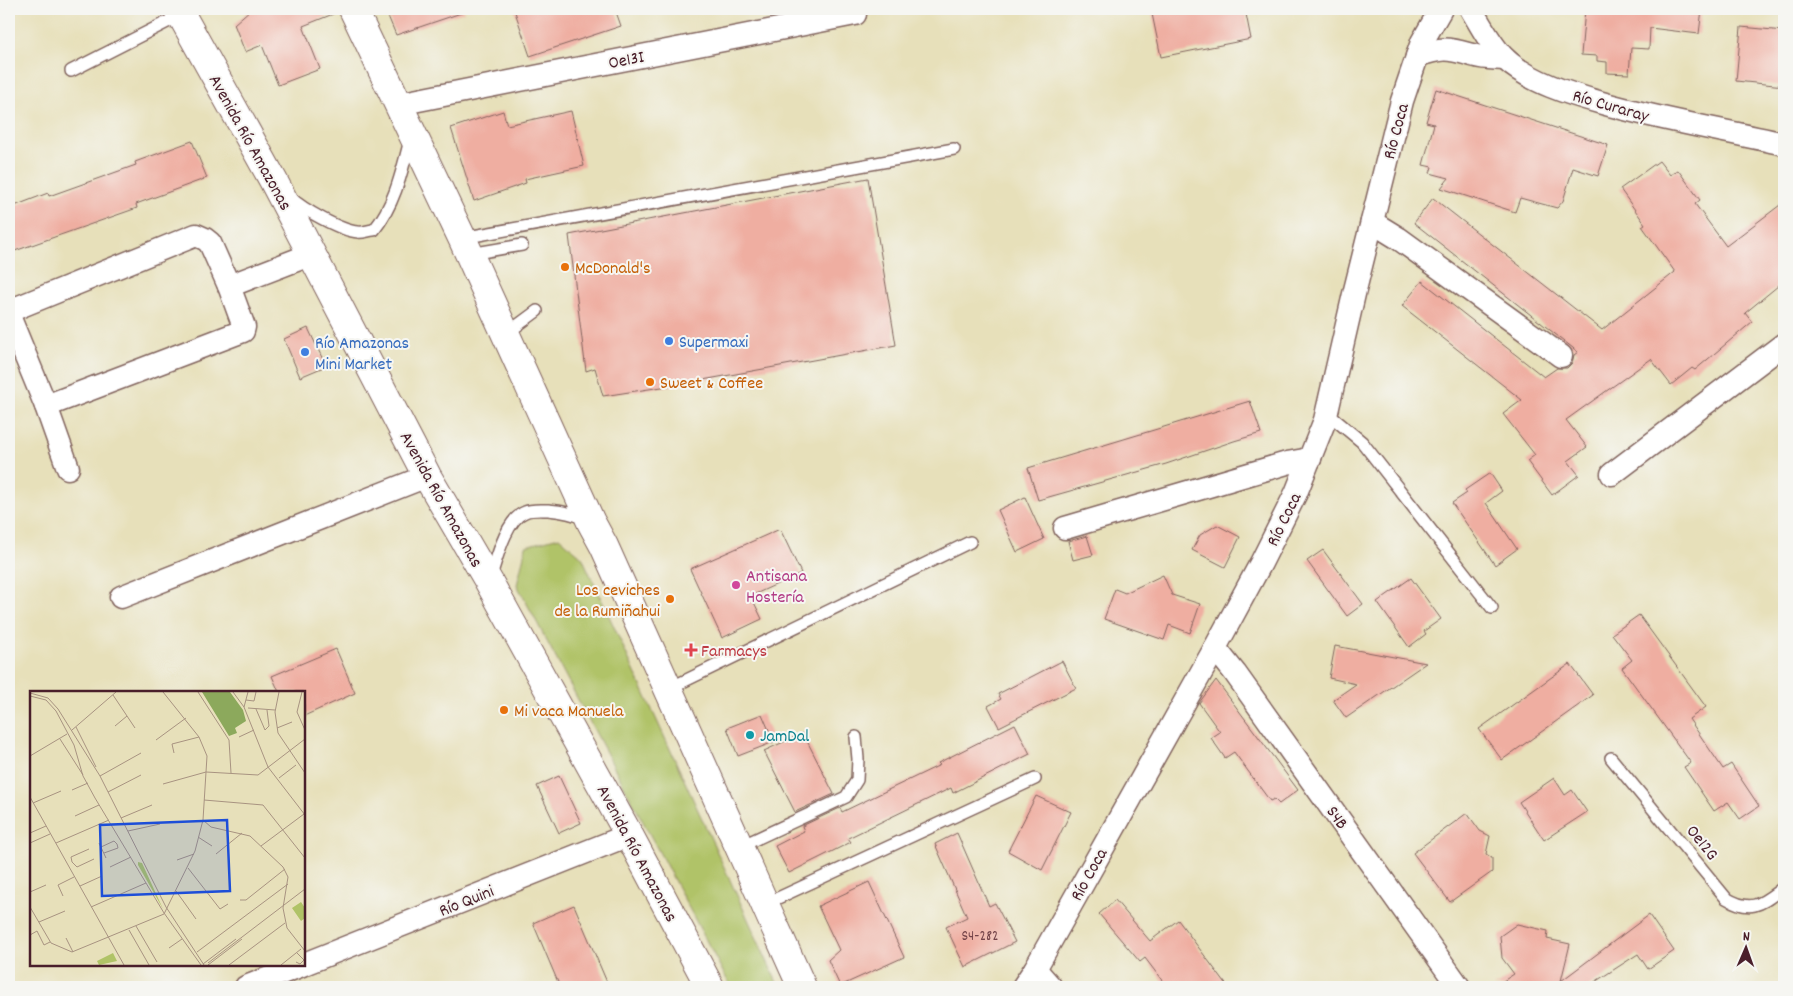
<svg xmlns="http://www.w3.org/2000/svg" width="1793" height="996" viewBox="0 0 1793 996" font-family="Dekko,sans-serif">
<rect width="100%" height="100%" fill="#f6f6f2"/>
<filter id="ink" filterUnits="userSpaceOnUse"><feTurbulence type="fractalNoise" baseFrequency=".02" numOctaves="2"/><feDisplacementMap in="SourceGraphic" scale="10" xChannelSelector="R" yChannelSelector="G"/><feConvolveMatrix kernelMatrix="1 2 1 2 8 2 1 2 1" color-interpolation-filters="sRGB"/></filter>
<filter id="wash" filterUnits="userSpaceOnUse"><feTurbulence type="fractalNoise" baseFrequency=".0096" numOctaves="4" result="noise"/><feDisplacementMap in="SourceGraphic" scale="20" xChannelSelector="R" yChannelSelector="G"/><feGaussianBlur stdDeviation="1.12" result="paint"/><feColorMatrix in="noise" values="0 0 0 0 0 0 0 0 0 0 0 0 0 0 0 0 0 1.4 0 .05"/><feComposite in="paint" operator="in"/></filter>
<g filter="url(#wash)">
<rect width="100%" height="100%" fill="#e7e0ba"/>
<polygon fill="#b0c367" stroke="#7d7149" points="559,537 582,557 779,987 731,987 517,585 526,546"/>
<g id="blocks">
<g fill="#efaea1">
<polygon points="251,9 338,9 338,12 303,26 320,69 278,85 262,45 245,52 234,24"/>
<polygon points="385,9 463,9 464,12 396,35"/>
<polygon points="514,9 615,9 621,26 530,56"/>
<polygon points="1151,9 1245,9 1251,39 1161,57"/>
<polygon points="1585,9 1702,9 1699,34 1650,28 1649,49 1631,48 1629,74 1607,73 1607,62 1597,61 1597,56 1581,55"/>
<polygon points="1741,27 1784,31 1784,86 1736,81"/>
<polygon points="1436,89 1608,145 1598,176 1573,168 1563,201 1557,208 1520,198 1515,212 1441,188 1449,178 1430,173 1432,167 1423,165 1434,124 1426,122"/>
<polygon points="503,111 507,125 571,111 584,166 525,179 526,183 474,201 451,128"/>
<polygon points="192,141 207,178 136,204 137,208 9,253 9,208 48,193 49,196 136,165 135,162"/>
<polygon points="1659,161 1670,175 1678,170 1700,200 1695,204 1726,246 1784,202 1784,281 1745,313 1752,322 1695,370 1692,368 1671,385 1651,359 1566,420 1587,447 1568,461 1579,475 1552,495 1527,461 1535,455 1503,414 1522,400 1402,306 1422,281 1544,377 1557,368 1567,368 1572,363 1574,355 1578,352 1414,223 1433,198 1602,330 1675,272 1642,226 1645,224 1620,189"/>
<polygon points="868,178 896,345 675,385 603,396 595,368 586,371 569,235"/>
<polygon points="308,328 326,366 300,377 284,339"/>
<polygon points="1250,401 1261,433 1234,441 1166,464 1038,500 1028,468"/>
<polygon points="1490,473 1502,491 1486,503 1517,549 1495,565 1452,503 1467,493 1465,490"/>
<polygon points="1025,497 1044,539 1017,552 998,510"/>
<polygon points="1217,525 1240,537 1225,567 1192,550 1200,535"/>
<polygon points="780,529 801,573 751,596 762,619 722,638 690,569"/>
<polygon points="1087,536 1093,555 1073,560 1068,541"/>
<polygon points="1323,550 1363,604 1347,616 1307,561"/>
<polygon points="1163,575 1172,595 1200,604 1190,633 1169,625 1164,640 1104,619 1115,589 1125,593"/>
<polygon points="1411,578 1441,619 1424,631 1426,634 1409,647 1377,602"/>
<polygon points="1639,615 1706,707 1689,719 1723,769 1731,764 1759,806 1740,819 1728,802 1714,811 1684,767 1691,763 1622,668 1632,660 1612,634"/>
<polygon points="1335,646 1426,663 1346,718 1333,700 1356,684 1329,678"/>
<polygon points="336,649 355,693 304,716 304,692 279,692 272,676"/>
<polygon points="1062,661 1076,688 999,727 988,706 1001,699 998,694"/>
<polygon points="1570,664 1593,695 1502,760 1479,729"/>
<polygon points="1216,680 1298,790 1279,804 1274,799 1270,801 1234,752 1225,758 1211,738 1220,732 1199,703"/>
<polygon points="762,714 774,742 738,756 727,728"/>
<polygon points="1015,724 1030,754 953,793 951,788 848,838 851,842 789,873 775,846 804,831 802,826 840,808 842,812 940,765 938,763"/>
<polygon points="803,733 834,794 795,812 764,751"/>
<polygon points="559,776 581,823 559,833 537,786"/>
<polygon points="1554,778 1565,795 1572,790 1587,812 1544,840 1519,802"/>
<polygon points="1036,796 1071,812 1042,870 1008,851"/>
<polygon points="1467,813 1480,831 1490,836 1486,854 1492,858 1492,872 1450,902 1413,853"/>
<polygon points="957,833 989,906 995,903 1015,942 965,967 946,927 967,917 935,844"/>
<polygon points="869,882 904,957 840,986 828,960 839,950 818,906"/>
<polygon points="1115,900 1150,941 1178,920 1228,987 1167,987 1145,958 1140,962 1099,914"/>
<polygon points="574,905 609,987 560,987 533,923"/>
<polygon points="1649,915 1674,951 1648,969 1638,954 1587,987 1494,987 1514,974 1502,958 1500,936 1517,924 1548,931 1547,939 1570,944 1561,981"/>
</g>
</g>
</g>
<g filter="url(#ink)">
<use href="#blocks" fill-opacity="0" stroke="#81635d" stroke-width="1"/>
<g fill="none" stroke-linecap="round" stroke-linejoin="round">
<defs>
<g id="service">
<polyline points="71,71 181,15"/>
<path d="M290,197c12,12 51,34 68,35 5,1 11,-2 16,-2 21,-26 28,-59 36,-90"/>
<polyline points="462,238 954,149"/>
<polyline points="470,254 522,245"/>
<polyline points="506,334 537,311"/>
<polyline points="1327,413 1362,442 1492,608"/>
<path d="M490,579c6,-18 16,-60 35,-67 6,-3 16,-2 23,-2 13,1 25,3 37,9"/>
<polyline points="668,689 970,542"/>
<path d="M1611,758l115,140c27,16 36,5 58,-11"/>
<polyline points="739,847 846,797 857,780 858,759 856,737"/>
<polyline points="765,904 1035,779"/>
</g>
<g id="minor">
<path d="M1471,9c9,15 21,38 34,50 25,23 65,35 97,44 60,17 121,27 182,41"/>
<path d="M1417,56c28,-10 32,-7 59,0 9,3 20,2 29,3"/>
<polyline points="398,104 855,14"/>
<polyline points="1372,222 1398,238 1561,356"/>
<polyline points="229,286 312,254"/>
<polyline points="9,311 196,235 205,239 210,243 229,286 244,327 243,331 46,406"/>
<polyline points="9,316 46,406 68,468"/>
<polyline points="1612,474 1784,344"/>
<polyline points="1065,528 1287,463 1310,459"/>
<polyline points="121,597 427,476"/>
<polyline points="1215,648 1235,673 1459,987"/>
<polyline points="304,964 629,835"/>
<polyline points="1035,969 1051,987"/>
<polyline points="246,987 302,965"/>
<polyline points="1023,987 1035,969 1215,648 1261,563 1296,493 1325,420 1354,294 1402,101 1422,42 1441,9"/>
</g>
<g id="secondary">
<polyline points="178,9 273,180 427,476 489,582 629,835 710,987"/>
<polyline points="353,9 462,238 591,522 604,546 802,987"/>
</g>
</defs>
<use href="#service" stroke="#81635d" stroke-width="14"/>
<use href="#minor" stroke="#81635d" stroke-width="25"/>
<use href="#secondary" stroke="#81635d" stroke-width="30"/>
<use href="#service" stroke="#fff" stroke-width="11"/>
<use href="#minor" stroke="#fff" stroke-width="22"/>
<use href="#secondary" stroke="#fff" stroke-width="28"/>
</g>
</g>
<g fill="#e8710a" stroke="#f6f6f2" stroke-width="2">
<circle cx="565" cy="267" r="5"/>
<circle cx="650" cy="382" r="5"/>
<circle cx="670" cy="599" r="5"/>
<circle cx="504" cy="710" r="5"/>
</g>
<g fill="#3f7fe0" stroke="#f6f6f2" stroke-width="2">
<circle cx="669" cy="341" r="5"/>
<circle cx="305" cy="352" r="5"/>
</g>
<circle fill="#d1479c" stroke="#f6f6f2" stroke-width="2" cx="736" cy="585" r="5"/>
<path fill="#e0444e" stroke="#f6f6f2" stroke-width="2" d="M688.5 642.5h5v5h5v5h-5v5h-5v-5h-5v-5h5z"/>
<circle fill="#0f9aa8" stroke="#f6f6f2" stroke-width="2" cx="750" cy="735" r="5"/>
<g text-anchor="middle" stroke-width="4" stroke-linejoin="round" paint-order="stroke">
<g font-size="15" fill="#734348">
<text x="980" y="940">S4-282</text>
</g>
<g font-size="18" fill="#4a1f2b" stroke="#f6f6f2">
<text transform="translate(626 59) rotate(-11)" y="6">Oe13I</text>
<text transform="translate(1611 105) rotate(16)" y="6">Río Curaray</text>
<text transform="translate(1395 131) rotate(-75)" y="6">Río Coca</text>
<text transform="translate(251 142) rotate(61)" y="6">Avenida Río Amazonas</text>
<text transform="translate(442 499) rotate(61)" y="6">Avenida Río Amazonas</text>
<text transform="translate(1283 519) rotate(-64)" y="6">Río Coca</text>
<text transform="translate(1338 817) rotate(55)" y="6">S4B</text>
<text transform="translate(1703 842) rotate(51)" y="6">Oe12G</text>
<text transform="translate(638 853) rotate(62)" y="6">Avenida Río Amazonas</text>
<text transform="translate(1088 874) rotate(-61)" y="6">Río Coca</text>
<text transform="translate(466 900) rotate(-22)" y="6">Río Quini</text>
</g>
<g font-size="18" fill="#c56008" stroke="#f6f6f2" text-anchor="start">
<text x="575" y="273">McDonald's</text>
<text x="660" y="388">Sweet &amp; Coffee</text>
<text x="660" y="595" text-anchor="end">Los ceviches<tspan x="660" dy="21">de la Rumiñahui</tspan></text>
<text x="514" y="716">Mi vaca Manuela</text>
</g>
<g font-size="18" fill="#366cbe" stroke="#f6f6f2" text-anchor="start">
<text x="679" y="347">Supermaxi</text>
<text x="315" y="348">Río Amazonas<tspan x="315" dy="21">Mini Market</tspan></text>
</g>
<g font-size="18" fill="#b23c85" stroke="#f6f6f2" text-anchor="start">
<text x="746" y="581">Antisana<tspan x="746" dy="21">Hostería</tspan></text>
</g>
<g font-size="18" fill="#be3a42" stroke="#f6f6f2" text-anchor="start">
<text x="701" y="656">Farmacys</text>
</g>
<g font-size="18" fill="#0d838f" stroke="#f6f6f2" text-anchor="start">
<text x="760" y="741">JamDal</text>
</g>
</g>
<g transform="translate(30 691)">
<rect width="275" height="275" fill="#e7e0ba"/>
<path d="M108,171l4,1 21,46 -25,-44zM271,211l4,6v10l-4,3 -9,-13zM83,262l4,8 -18,4 -2,-4z" fill="#b0c367"/>
<path d="M172,1h28l13,18 3,11 -11,7 2,5 -8,3z" fill="#8ca95c"/>
<path fill="none" stroke="#a89381" stroke-width="1" d="M168,1l31,48 2,33M203,1l11,15 24,60 37,48M249,1l-4,20 3,21 27,40M272,1l-5,20 8,18M0,2l18,5 10,11 42,67 66,131 38,58M83,4l22,33M0,5l16,4 10,11 18,34 9,31 12,22 69,115 37,52M216,9l8,1 2,-9M214,16l4,-15M218,17l27,2M226,18l9,21 4,-4 -2,-16M85,35l12,-10M46,36l20,40M247,37l15,-6M42,39l44,-38M209,46l15,-7M30,48l23,36M126,49l30,-22M144,62l-2,-9 27,-7M0,65l37,-22M70,85l41,-23M249,87l17,-13M133,93l43,-12 52,3 47,-36M42,99l16,-7M78,101l33,-17M0,106l94,168M174,109l59,5 42,53M3,112l28,-12M45,125l24,-11M91,127l31,-13M173,129l8,7 39,9 33,31 5,10 -5,31 4,20 18,23M98,140l32,-7M0,142l16,-7M168,146l14,9M0,152l20,-9M26,152l53,-23M69,152l7,15M231,155l43,-32M71,156l13,-6 3,3 1,4 -14,5M59,158l-18,8 1,5 5,5 17,-8M186,163l26,-21M147,169l17,-6M80,176l21,-10M158,177l32,41 8,-5M50,195l22,-10M146,200l20,28M0,201l16,-7M33,205l-5,-11 16,-8M210,209h6l39,-31M0,216l21,36 21,9 92,-38 31,-63 8,-31 4,-64 -8,-19 -36,-45M61,216l55,-24M9,231l26,-11M106,235l21,36M99,239l20,35M0,244l7,-4 7,14 6,-3M36,247l7,14M139,257l13,-9M167,261l91,-68M266,271l4,2 4,-4 -7,-7M178,272l97,-74M173,273l33,-25M178,274l34,-26M199,274l56,-42M251,274l20,-16"/>
<path fill="#1d4ed8" fill-opacity="0.15" stroke="#1d4ed8" stroke-width="2.5" d="M197,129l3,71 -128,5 -2,-71z"/>
<rect width="275" height="275" fill="none" stroke="#4a1f2b" stroke-width="2.5"/>
</g>
<rect width="1793" height="996" fill="none" stroke="#f6f6f2" stroke-width="30"/>
<g transform="translate(1746 948) rotate(2)" stroke="#f6f6f2" stroke-width="4" paint-order="stroke">
<path d="M0-4L9 19L0 12L-9 19Z" fill="#4a1f2b"/>
<text y="-8" font-size="14" font-weight="bold" text-anchor="middle" fill="#4a1f2b">N</text>
</g>
</svg>
